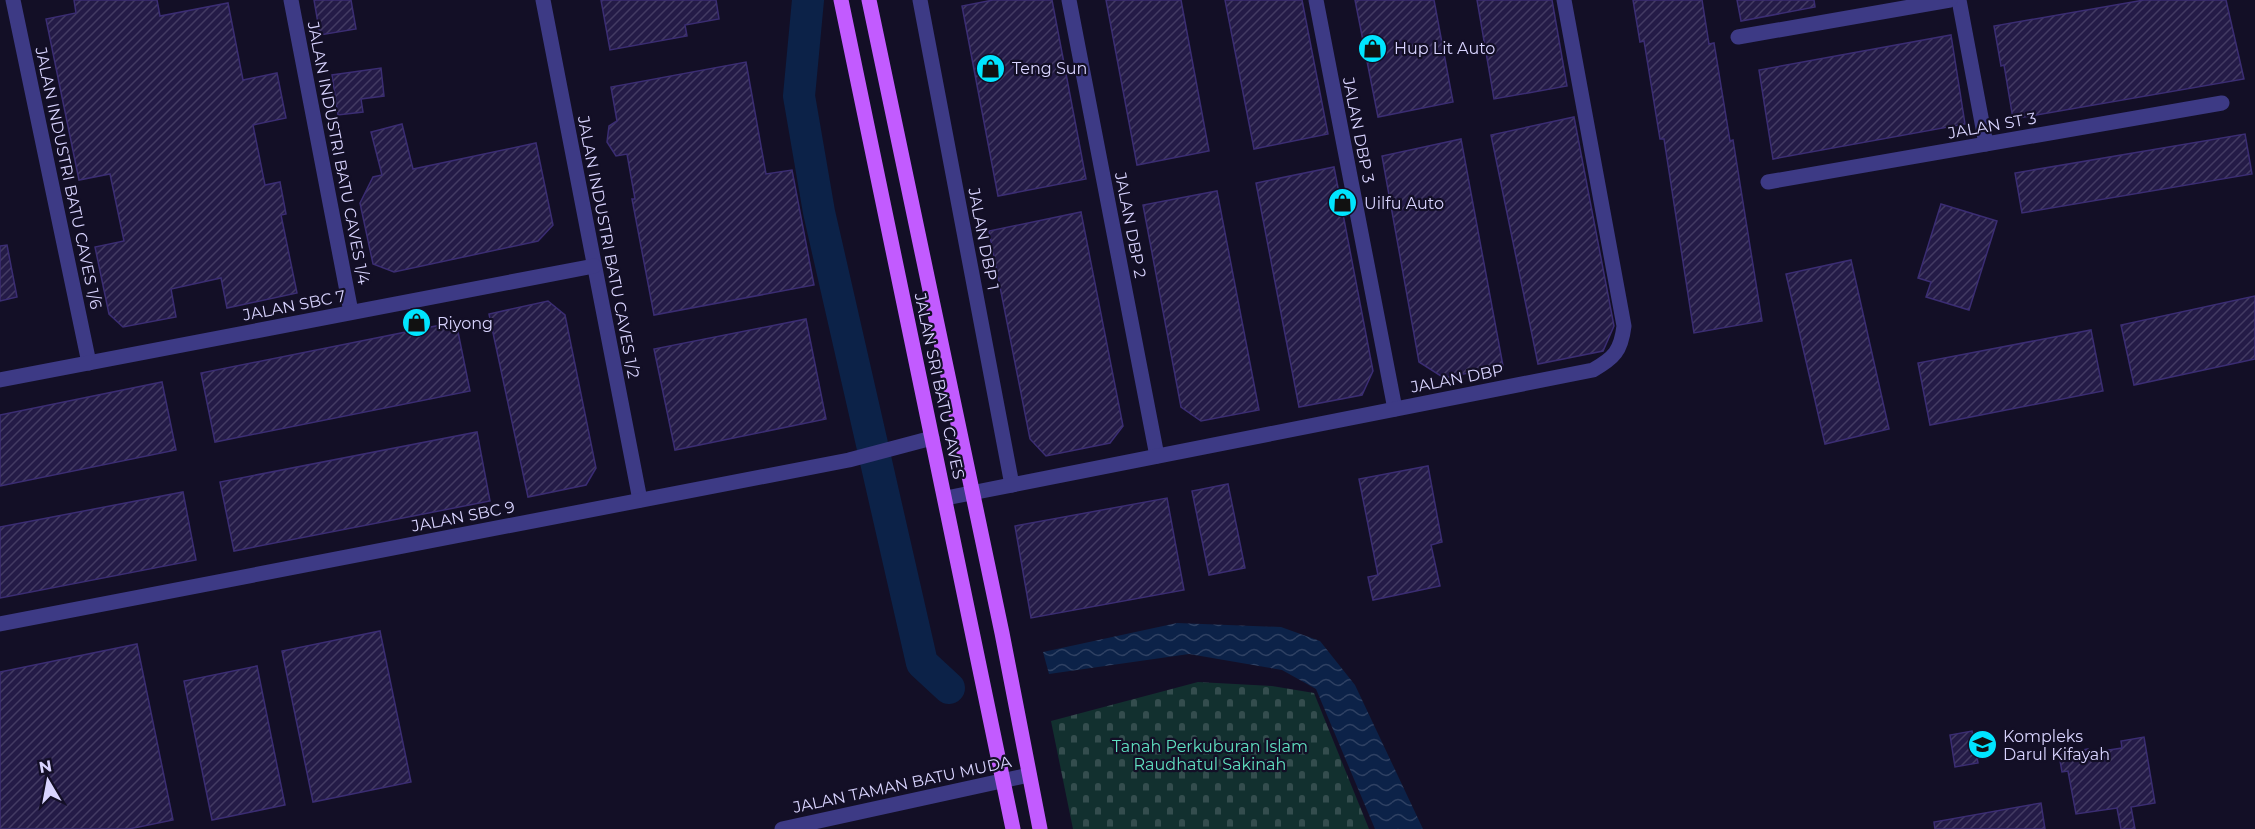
<svg xmlns="http://www.w3.org/2000/svg" width="2255" height="829" viewBox="0 0 2255 829" font-family="Montserrat,sans-serif">
<defs>
<pattern id="cemetery-stones" width="16" height="16" patternUnits="userSpaceOnUse" patternTransform="scale(1.5)"><rect width="16" height="16" fill="#12302f"/><path d="M2 7V4a2 2 0 0 1 4 0v3zM10 15v-3a2 2 0 0 1 4 0v3z" fill="#344d4e"/></pattern>
<pattern id="water-waves" width="16" height="10" patternUnits="userSpaceOnUse" patternTransform="scale(1.5)"><rect width="16" height="10" fill="#0c2248"/><path d="M0 5q4-4 8 0t8 0" fill="none" stroke="#2f4163"/></pattern>
<pattern id="building-hatch" width="6" height="6" patternUnits="userSpaceOnUse" patternTransform="scale(1.5)"><rect width="6" height="6" fill="#241b47"/><path d="M-1 1l2-2M0 6l6-6M5 7l2-2" fill="none" stroke="#433b63"/></pattern>
</defs>
<rect width="100%" height="100%" fill="#130f26"/>
<polygon fill="url(#cemetery-stones)" points="1198,682 1272,686 1314,693 1369,829 1073,829 1051,721"/>
<polygon fill="url(#water-waves)" points="1177,623 1281,627 1320,641 1355,685 1423,829 1375,829 1316,689 1282,670 1189,654 1049,674 1043,652"/>
<g fill="none" stroke-linecap="round" stroke-linejoin="round">
<polyline stroke="#0c2248" stroke-width="32" points="808,0 799,96 819,212 922,663 949,688"/>
</g>
<g fill="url(#building-hatch)" stroke="#3b2d73" stroke-width="1.5">
<polygon points="74,0 157,0 160,16 228,3 243,80 277,73 286,118 253,125 265,185 280,182 286,214 281,215 297,293 227,308 221,278 171,289 176,317 123,327 109,314 95,247 124,241 110,174 79,180 46,19 76,13"/>
<polygon points="314,0 351,0 356,29 320,35"/>
<polygon points="601,0 716,0 719,19 685,25 687,36 610,50"/>
<polygon points="993,0 1052,0 1086,179 998,196 962,6"/>
<polygon points="1106,0 1181,0 1209,151 1137,165"/>
<polygon points="1225,0 1302,0 1328,134 1254,149"/>
<polygon points="1355,0 1434,0 1453,102 1378,117"/>
<polygon points="1477,0 1552,0 1567,86 1494,99"/>
<polygon points="1633,0 1702,0 1709,44 1714,43 1730,141 1733,140 1762,321 1694,333 1664,139 1660,139 1644,41 1640,42"/>
<polygon points="1737,0 1814,0 1815,7 1741,21"/>
<polygon points="2144,0 2226,0 2244,79 2013,119 2004,65 2001,66 1994,26"/>
<polygon points="1951,35 1965,124 1773,159 1759,70"/>
<polygon points="746,62 766,174 792,170 814,285 654,315 632,199 635,199 627,154 616,156 607,142 609,126 617,121 611,87"/>
<polygon points="381,68 384,96 361,99 363,112 338,115 332,75"/>
<polygon points="1574,117 1614,326 1603,351 1538,364 1491,135"/>
<polygon points="402,124 413,169 536,143 553,225 538,241 394,272 373,264 360,203 373,177 382,175 371,132"/>
<polygon points="2245,134 2252,174 2022,213 2015,173"/>
<polygon points="1461,139 1503,366 1444,378 1419,362 1382,156"/>
<polygon points="1334,167 1373,371 1362,395 1299,407 1256,183"/>
<polygon points="1217,191 1259,410 1201,421 1181,407 1143,205"/>
<polygon points="1941,204 1997,221 1969,310 1926,297 1931,282 1918,278"/>
<polygon points="1081,212 1123,426 1110,443 1046,456 1030,439 989,231"/>
<polygon points="7,245 17,297 0,301 0,246"/>
<polygon points="1851,260 1889,429 1825,444 1786,274"/>
<polygon points="2255,296 2255,359 2134,385 2121,325"/>
<polygon points="548,301 565,315 596,468 586,485 528,497 489,314"/>
<polygon points="806,319 826,419 675,450 654,349"/>
<polygon points="456,322 470,391 215,442 201,373"/>
<polygon points="2091,330 2103,391 1930,425 1918,363"/>
<polygon points="162,382 176,450 0,486 0,415"/>
<polygon points="477,432 490,501 234,551 220,482"/>
<polygon points="1428,466 1442,542 1431,545 1440,586 1373,600 1368,577 1378,575 1359,479"/>
<polygon points="1228,484 1245,568 1209,575 1192,491"/>
<polygon points="183,492 196,560 0,598 0,527"/>
<polygon points="1167,498 1184,590 1031,618 1015,526"/>
<polygon points="380,631 411,782 313,802 282,651"/>
<polygon points="137,644 173,820 129,829 0,829 0,672"/>
<polygon points="257,666 285,805 212,820 184,681"/>
<polygon points="1972,731 1978,763 1955,767 1950,735"/>
<polygon points="2144,737 2155,803 2131,807 2135,829 2121,829 2117,808 2076,814 2068,771 2062,772 2059,755 2088,749 2089,753 2122,748 2121,741"/>
<polygon points="2041,803 2045,829 1935,829 1934,822"/>
</g>
<g fill="none" stroke-linecap="round" stroke-linejoin="round">
<g stroke="#3d3a85" stroke-width="15">
<polyline points="13,0 89,363"/>
<polyline points="291,0 351,312"/>
<polyline points="543,0 640,500"/>
<polyline points="920,0 1012,485"/>
<polyline points="1069,0 1157,456"/>
<polyline points="1316,0 1395,409"/>
<polyline points="1959,0 1986,144"/>
<polyline points="1738,37 1950,0"/>
<polyline points="1768,182 2222,103"/>
<polyline points="0,380 594,266"/>
<path d="M946,498l647,-128c21,-12 28,-19 31,-44l-60,-326"/>
<polyline points="0,624 849,460 932,438"/>
<polyline points="782,829 1029,775"/>
</g>
<g stroke="#c25bff" stroke-width="15">
<polyline points="841,0 1013,829"/>
<polyline points="869,0 1002,633 1040,829"/>
</g>
</g>
<defs>
<symbol id="shop-disc" viewBox="-11 -11 22 22"><circle r="9.5" fill="#00e5ff" stroke="#130f26"/><path d="M-5-2.5h2.3a2.7 3.5 0 0 1 5.4 0H5L5.5 6h-11ZM-1.5-2.5h3a1.5 2.3 0 0 0-3 0Z" fill="#111"/></symbol>
<symbol id="school-disc" viewBox="-11 -11 22 22"><circle r="9.5" fill="#00e5ff" stroke="#130f26"/><path d="M0-5L7-2L0 1L-7-2ZM-4 1L0 2.5L4 1V4Q0 6-4 4Z" fill="#111"/></symbol>
</defs>
<g fill-rule="evenodd">
<use href="#shop-disc" x="1356" y="32" width="33" height="33"/>
<use href="#shop-disc" x="974" y="52" width="33" height="33"/>
<use href="#shop-disc" x="1326" y="186" width="33" height="33"/>
<use href="#shop-disc" x="400" y="306" width="33" height="33"/>
<use href="#school-disc" x="1966" y="728" width="33" height="33"/>
</g>
<g text-anchor="middle" stroke-width="4.5" stroke-linejoin="round" paint-order="stroke">
<g font-size="16" fill="#d9d4ff" stroke="#130f26" text-anchor="start">
<text x="1394" y="54">Hup Lit Auto</text>
<text x="1012" y="74">Teng Sun</text>
<text x="1364" y="209">Uilfu Auto</text>
<text x="437" y="329">Riyong</text>
<text x="2003" y="742">Kompleks<tspan x="2003" dy="18">Darul Kifayah</tspan></text>
</g>
<g font-size="16" fill="#d9d4ff" stroke="#130f26">
<text transform="translate(1992 125) rotate(-10)" y="6">JALAN ST 3</text>
<text transform="translate(1359 130) rotate(79)" y="6">JALAN DBP 3</text>
<text transform="translate(339 153) rotate(79)" y="6">JALAN INDUSTRI BATU CAVES 1/4</text>
<text transform="translate(69 178) rotate(78)" y="6">JALAN INDUSTRI BATU CAVES 1/6</text>
<text transform="translate(1131 225) rotate(79)" y="6">JALAN DBP 2</text>
<text transform="translate(984 239) rotate(79)" y="6">JALAN DBP 1</text>
<text transform="translate(609 247) rotate(79)" y="6">JALAN INDUSTRI BATU CAVES 1/2</text>
<text transform="translate(294 305) rotate(-11)" y="6">JALAN SBC 7</text>
<text transform="translate(1457 378) rotate(-11)" y="6">JALAN DBP</text>
<text transform="translate(940 386) rotate(78)" y="6">JALAN SRI BATU CAVES</text>
<text transform="translate(463 516) rotate(-11)" y="6">JALAN SBC 9</text>
<text transform="translate(902 784) rotate(-12)" y="6">JALAN TAMAN BATU MUDA</text>
</g>
<g font-size="16" fill="#5fe0c0" stroke="#130f26">
<text x="1210" y="752">Tanah Perkuburan Islam<tspan x="1210" dy="18">Raudhatul Sakinah</tspan></text>
</g>
</g>
<g transform="translate(48 781) rotate(350)" stroke="#130f26" stroke-width="4.5" paint-order="stroke">
<path d="M0-4.5L10 22L0 15L-10 22Z" fill="#d9d4ff"/>
<text y="-9" font-size="16" font-weight="bold" text-anchor="middle" fill="#d9d4ff">N</text>
</g>
</svg>
